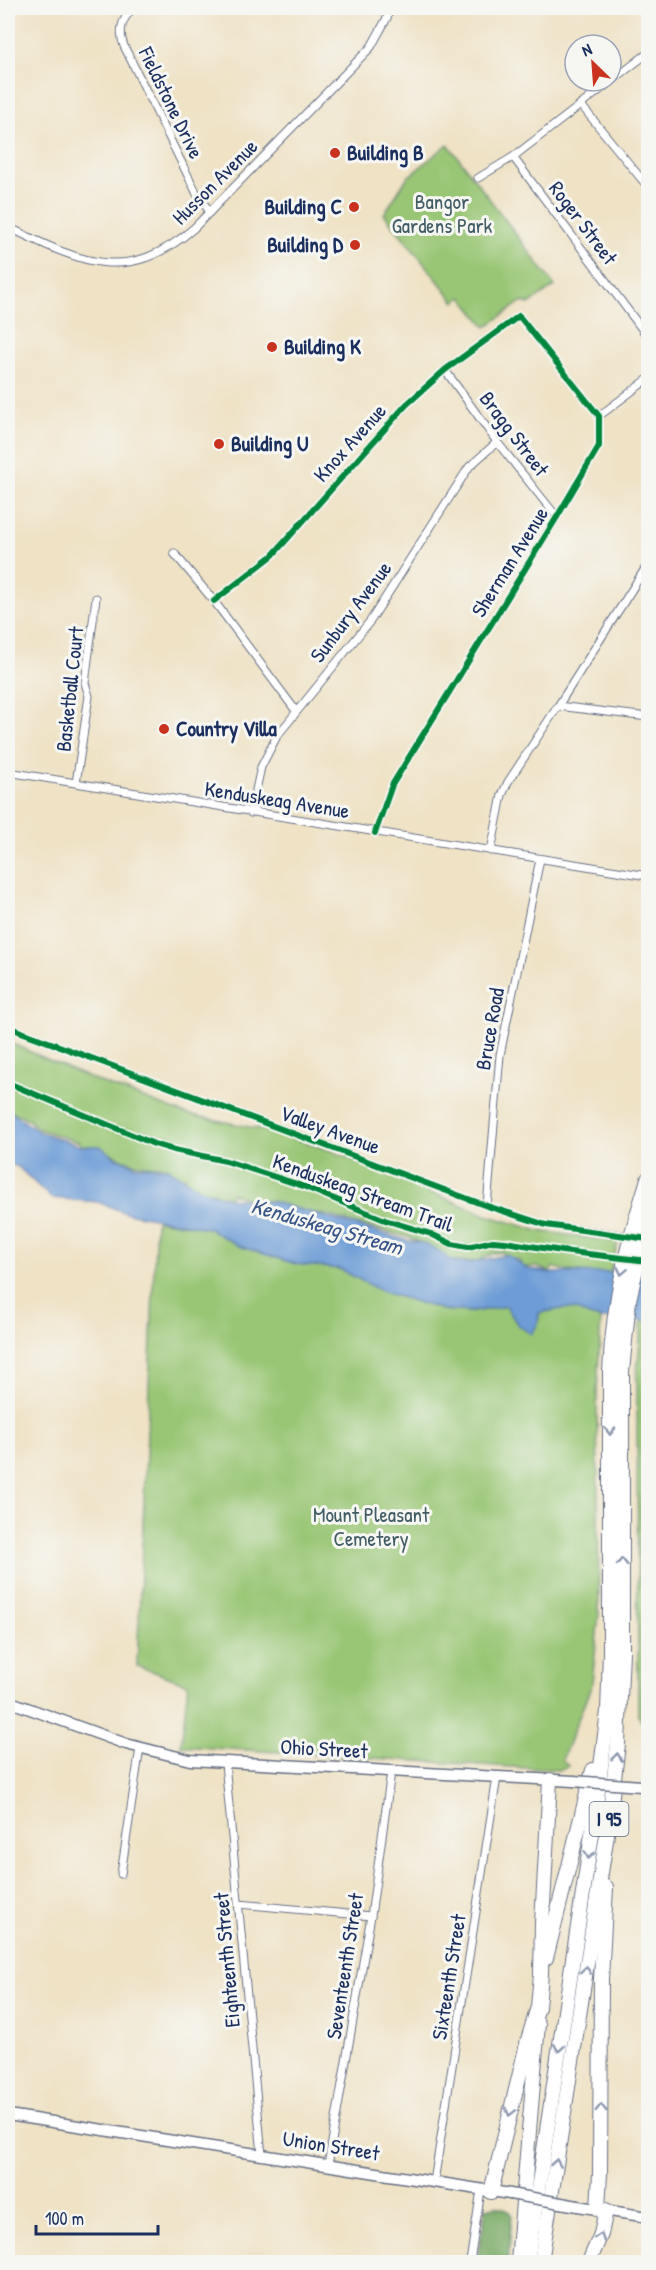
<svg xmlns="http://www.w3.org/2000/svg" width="656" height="2270" viewBox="0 0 656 2270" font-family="'Patrick Hand',sans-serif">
<rect width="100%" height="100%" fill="#f6f6f2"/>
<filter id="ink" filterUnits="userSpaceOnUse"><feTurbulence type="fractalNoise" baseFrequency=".0167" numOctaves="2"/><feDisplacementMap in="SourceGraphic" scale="12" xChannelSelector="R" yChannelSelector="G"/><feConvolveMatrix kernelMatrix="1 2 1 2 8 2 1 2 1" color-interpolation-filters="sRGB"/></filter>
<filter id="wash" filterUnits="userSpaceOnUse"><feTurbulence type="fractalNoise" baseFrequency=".008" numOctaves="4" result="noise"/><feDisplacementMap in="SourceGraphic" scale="24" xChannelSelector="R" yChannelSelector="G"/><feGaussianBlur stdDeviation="1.35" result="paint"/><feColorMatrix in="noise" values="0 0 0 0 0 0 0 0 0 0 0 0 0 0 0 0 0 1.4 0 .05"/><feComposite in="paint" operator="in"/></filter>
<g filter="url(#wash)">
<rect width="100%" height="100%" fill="#efe2c5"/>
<g fill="#99c674" stroke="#5a7a69" stroke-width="1.5">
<polygon points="448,144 555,286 529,304 521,302 486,327 462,297 455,302 384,214 407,178"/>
<path d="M8,1042l84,37 91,34 95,20 54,18 154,64 53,16 79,11 -8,32 -43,-3 -14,-4 -4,6h-2l1,-2 -11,-4h-15l-3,-7 -16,-4 1,-3c-12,-2 -17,4 -26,8 -7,2 -19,0 -27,-1l-1,3 -31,-21 -11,-5 -52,-13 -25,-8 -34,-6 -25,-9h-20l-21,-8 -2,3 4,3 -5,1 -3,-4h-5l-6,-4 -6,2 -1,-3c-8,-1 -13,-5 -20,-9l-2,-5 -3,1 -17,-12c-9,0 -27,-1 -37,-5 -14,-4 -29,-17 -45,-15l-4,-4 -41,-13 -10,-10 -20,-9z"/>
<path d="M156,1220l52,8 31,18 57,18 44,5 41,22 62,19 29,2 34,-6 12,19 20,-1 1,-11c12,-2 27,-7 39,-3 8,3 14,7 23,9l-4,73 2,221 -7,71 -30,76 7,6 -11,4 -377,-24 7,-62 -51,-18z"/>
<polygon points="642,1319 648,1320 648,1734 638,1715 637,1373"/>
</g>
<polygon fill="#7aab66" stroke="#4a6d62" stroke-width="1.5" points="496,2206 507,2209 512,2214 508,2262 477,2262 486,2208"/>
<path fill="#6d9cd6" stroke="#44669a" stroke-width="1.5" d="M8,1110l31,22 42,14h19l15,11 22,9 30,2 33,21 26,9 48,4 135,39c11,1 22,4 32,11 3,2 7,8 11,9 16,7 39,-5 56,-6l19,14 25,4 96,-1v48l-47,-1 -12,-3 -12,-6 -11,-2 -27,5 -1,11 -7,10 -13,-9 -12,-19 -34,6 -29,-2 -62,-19 -41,-22 -44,-5 -57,-18 -31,-18 -82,-15 -28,-11 -47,-4 -33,-31 -10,-4z"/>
</g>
<g filter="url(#ink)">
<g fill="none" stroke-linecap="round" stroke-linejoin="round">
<defs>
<g id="street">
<path d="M133,8c-11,11 -15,22 -9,38l73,148 13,18"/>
<polyline points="581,105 648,187"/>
<polyline points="513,157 648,337"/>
<polyline points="478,178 513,157 648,53"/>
<path d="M8,227c71,34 118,60 186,1l177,-181 16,-29 3,-10"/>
<polyline points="445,370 497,442 557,517"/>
<polyline points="599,416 648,379"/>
<polyline points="174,553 214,601 296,711"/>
<polyline points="648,564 558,706 648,717"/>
<polyline points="214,601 272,556 406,405 445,370 519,316 599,416 599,446 557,517 392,785 375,833"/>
<polyline points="8,772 648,876"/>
<polyline points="76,783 89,696 85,683 96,598"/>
<polyline points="251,813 261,767 277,736 371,620 469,467 497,442"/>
<polyline points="491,851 502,795 508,782 558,706"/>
<polyline points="8,1027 487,1206 546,1225 631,1236"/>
<polyline points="487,1206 500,1055 540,859"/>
<polyline points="225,1763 262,2155"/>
<polyline points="121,1874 140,1748"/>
<polyline points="239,1904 371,1916"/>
<polyline points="328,2165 371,1916 391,1772"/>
<polyline points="434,2182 497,1777"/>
<polyline points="470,2262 481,2190"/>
</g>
<g id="secondary">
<polyline points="8,1701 126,1744 190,1760 573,1781"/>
<polyline points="8,2115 510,2194"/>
<polyline points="578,2206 648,2217"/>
</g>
<g id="highway">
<polyline points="637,1215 648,1179"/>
<polyline points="546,1958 593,1770"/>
<polyline points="491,2192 528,2040 538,2007 541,1974 542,1923 550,1780"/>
<polyline points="598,2209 600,2173 601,1979 606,1887"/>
<polyline points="518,2262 538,2024"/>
<polyline points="527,2262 595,1814 608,1711 610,1652 610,1372"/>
<polyline points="541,2262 609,1821 618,1744 622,1652 622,1371"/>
<polyline points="589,2262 601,2234 606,2210"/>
</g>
</defs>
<use href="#street" stroke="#656e82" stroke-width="9"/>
<use href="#secondary" stroke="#656e82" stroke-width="13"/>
<use href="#highway" stroke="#656e82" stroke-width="16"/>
<use href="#street" stroke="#fff" stroke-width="7"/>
<use href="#secondary" stroke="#fff" stroke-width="10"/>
<use href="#highway" stroke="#fff" stroke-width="14"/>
<defs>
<g id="secondary-bridge">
<polyline points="573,1781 641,1786"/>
<polyline points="510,2194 578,2206"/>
</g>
<g id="highway-bridge">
<polyline points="622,1371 629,1300 648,1217"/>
<path d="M610,1372c2,-54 12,-106 27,-157"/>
</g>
</defs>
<use href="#secondary-bridge" stroke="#656e82" stroke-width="13" stroke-linecap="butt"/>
<use href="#highway-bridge" stroke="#656e82" stroke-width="16" stroke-linecap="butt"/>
<use href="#secondary-bridge" stroke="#fff" stroke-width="10"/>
<use href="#highway-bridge" stroke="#fff" stroke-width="14"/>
<defs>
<g id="cycleway">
<polyline points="214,601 272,556 406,405 445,370 519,316 599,416 599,446 557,517 392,785 375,833"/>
<polyline points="8,1027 487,1206 546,1225 648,1239"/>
<polyline points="8,1083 154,1144 174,1150 226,1161 303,1186 385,1220 431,1234 452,1244 468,1247 493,1241 505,1242 562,1251 648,1261"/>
</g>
</defs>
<use href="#cycleway" stroke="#f6f6f2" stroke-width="10"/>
<use href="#cycleway" stroke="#00873e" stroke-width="6"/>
</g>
<defs><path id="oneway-chevron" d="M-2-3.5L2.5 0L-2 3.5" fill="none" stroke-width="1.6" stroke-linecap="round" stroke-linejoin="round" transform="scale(1.5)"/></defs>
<g stroke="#8d97ae">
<use href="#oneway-chevron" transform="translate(622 1271) rotate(102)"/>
<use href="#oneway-chevron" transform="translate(610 1431) rotate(90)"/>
<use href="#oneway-chevron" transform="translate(622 1562) rotate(-90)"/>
<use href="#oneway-chevron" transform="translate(617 1757) rotate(-84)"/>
<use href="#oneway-chevron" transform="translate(589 1855) rotate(99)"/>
<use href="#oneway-chevron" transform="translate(586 1970) rotate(-81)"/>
<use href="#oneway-chevron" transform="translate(559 2048) rotate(99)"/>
<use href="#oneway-chevron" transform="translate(601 2108) rotate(-90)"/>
<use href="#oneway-chevron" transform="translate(510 2112) rotate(104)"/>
<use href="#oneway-chevron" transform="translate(556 2163) rotate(-81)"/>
<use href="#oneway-chevron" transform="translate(600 2237) rotate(-72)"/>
</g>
</g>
<g fill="#c8321e" stroke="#f6f6f2" stroke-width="2">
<circle cx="335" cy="153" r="6"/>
<circle cx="354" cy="207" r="6"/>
<circle cx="355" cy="245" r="6"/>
<circle cx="272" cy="347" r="6"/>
<circle cx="219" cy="444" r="6"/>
<circle cx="164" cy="729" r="6"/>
</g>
<g text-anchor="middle" stroke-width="6" stroke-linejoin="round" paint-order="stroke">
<rect fill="#f6f6f2" stroke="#5d6b8a" stroke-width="1.5" x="589.5" y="1802" width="39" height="34" rx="4.5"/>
<g font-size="20" font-weight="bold" fill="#1b2f5e">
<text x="609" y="1826">I 95</text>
</g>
<g font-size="21" fill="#1b2f5e" stroke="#f6f6f2">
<text transform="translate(171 103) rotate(64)" y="7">Fieldstone Drive</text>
<text transform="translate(215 182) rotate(-45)" y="7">Husson Avenue</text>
<text transform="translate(583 223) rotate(53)" y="7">Roger Street</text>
<text transform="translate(514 434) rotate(53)" y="7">Bragg Street</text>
<text transform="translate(350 443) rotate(-48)" y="7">Knox Avenue</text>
<text transform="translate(510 562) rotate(-58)" y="7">Sherman Avenue</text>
<text transform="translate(351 612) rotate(-53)" y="7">Sunbury Avenue</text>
<text transform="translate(70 689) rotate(-84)" y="7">Basketball Court</text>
<text transform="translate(277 800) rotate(9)" y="7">Kenduskeag Avenue</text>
<text transform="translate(490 1029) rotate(-80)" y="7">Bruce Road</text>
<text transform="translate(330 1130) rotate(20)" y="7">Valley Avenue</text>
<text transform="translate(363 1193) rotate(20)" y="7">Kenduskeag Stream Trail</text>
<text transform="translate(324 1749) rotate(3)" y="7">Ohio Street</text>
<text transform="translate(227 1960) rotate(-95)" y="7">Eighteenth Street</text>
<text transform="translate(345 1966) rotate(-81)" y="7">Seventeenth Street</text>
<text transform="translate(449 1977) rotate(-81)" y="7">Sixteenth Street</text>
<text transform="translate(331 2146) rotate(9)" y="7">Union Street</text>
</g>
<g font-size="21" font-weight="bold" fill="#1b2f5e" stroke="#f6f6f2" text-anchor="start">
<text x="347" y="160">Building B</text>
<text x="342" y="214" text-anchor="end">Building C</text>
<text x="343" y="252" text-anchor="end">Building D</text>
<text x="284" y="354">Building K</text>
<text x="231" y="451">Building U</text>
<text x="176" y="736">Country Villa</text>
</g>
<g font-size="21" fill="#415c65" stroke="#f6f6f2">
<text x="442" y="209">Bangor<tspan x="442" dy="24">Gardens Park</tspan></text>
<text x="371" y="1522">Mount Pleasant<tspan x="371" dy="24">Cemetery</tspan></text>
</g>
<g font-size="22" font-style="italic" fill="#385588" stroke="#f6f6f2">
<text transform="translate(327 1226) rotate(16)" y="8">Kenduskeag Stream</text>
</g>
</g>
<rect width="656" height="2270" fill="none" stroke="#f6f6f2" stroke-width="30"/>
<g transform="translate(593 63) rotate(335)"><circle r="28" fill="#f6f6f2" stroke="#9ea6b7" stroke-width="1.5"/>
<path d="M0-4.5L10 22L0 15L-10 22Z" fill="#c8321e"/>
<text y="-9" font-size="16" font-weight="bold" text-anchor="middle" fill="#1b2f5e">N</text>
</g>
<path d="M36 2225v9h122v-9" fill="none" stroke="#1b2f5e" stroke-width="3"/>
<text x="45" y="2225" font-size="18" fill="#1b2f5e" stroke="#f6f6f2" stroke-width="4.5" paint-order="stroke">100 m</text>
</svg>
